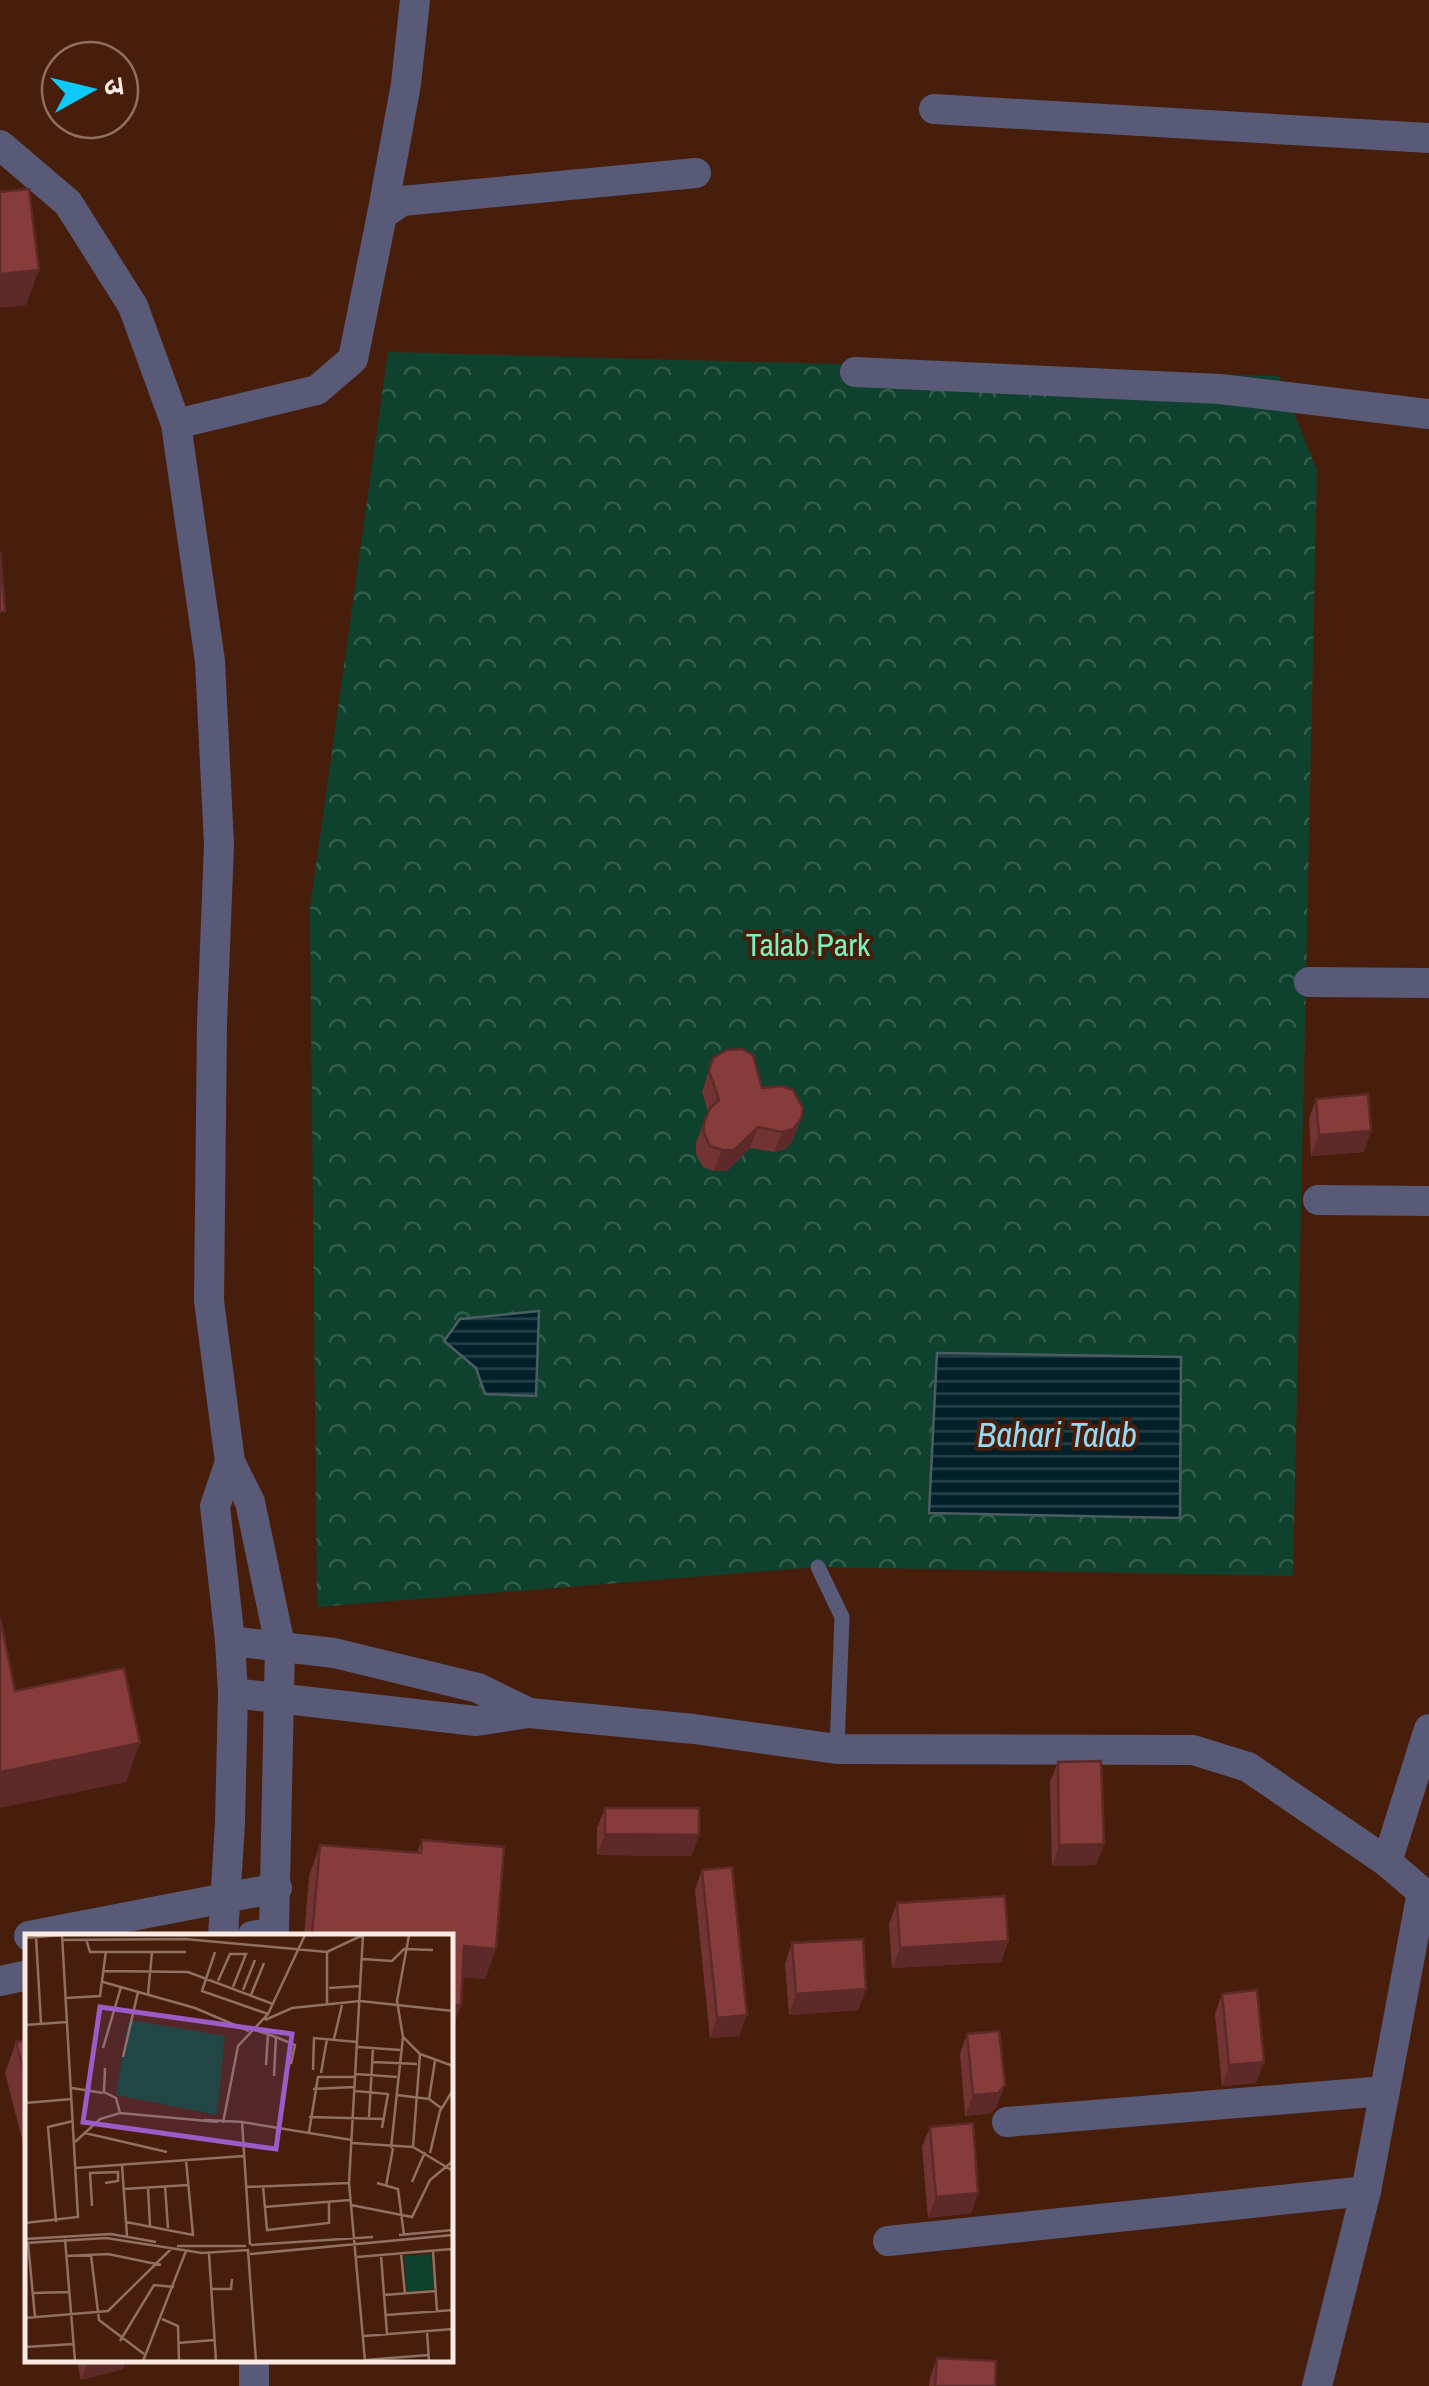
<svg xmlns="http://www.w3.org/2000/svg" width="1429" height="2386" viewBox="0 0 1429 2386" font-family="'Archivo Narrow','Noto Sans Devanagari',sans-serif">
<defs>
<pattern id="park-crowns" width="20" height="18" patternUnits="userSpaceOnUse" patternTransform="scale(2.5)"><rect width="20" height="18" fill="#0e422e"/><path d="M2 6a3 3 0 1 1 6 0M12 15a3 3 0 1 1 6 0" fill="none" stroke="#325d4c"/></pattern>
<pattern id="water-rules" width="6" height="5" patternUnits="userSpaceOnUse" patternTransform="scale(2.5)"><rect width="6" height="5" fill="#01202a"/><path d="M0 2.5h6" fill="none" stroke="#274149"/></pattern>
</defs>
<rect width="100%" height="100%" fill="#471e0c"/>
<polygon fill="url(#park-crowns)" points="388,352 1279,376 1317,470 1293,1576 818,1567 317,1607 310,909"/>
<g fill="url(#water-rules)" stroke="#4c5d62" stroke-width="2.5">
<polygon points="539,1311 536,1396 485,1394 476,1368 444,1341 460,1319"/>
<polygon points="937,1353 1181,1357 1180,1518 929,1513"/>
</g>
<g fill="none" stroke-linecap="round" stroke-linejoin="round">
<polyline stroke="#595a77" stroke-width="15" points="818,1567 842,1617 837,1749"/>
<g stroke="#595a77" stroke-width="30">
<polyline points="934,109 1429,138"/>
<polyline points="0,145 68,203 133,306 176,424 210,661 219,845 212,1023 209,1301 230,1462 250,1502 280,1645"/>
<polyline points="382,215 406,84 415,0"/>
<polyline points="855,372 1220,389 1429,414"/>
<polyline points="176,424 317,390 353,359 382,215 402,201 696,173"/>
<polyline points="1309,982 1429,983"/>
<polyline points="1318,1200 1429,1201"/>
<polyline points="230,1641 215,1506 230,1462"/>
<polyline points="1387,1862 1429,1729"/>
<polyline points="1007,2122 1385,2091"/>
<polyline points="888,2241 1366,2191 1422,1892"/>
<polyline points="254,2358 254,2386"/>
<polyline points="1317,2386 1366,2191"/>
</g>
<g stroke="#595a77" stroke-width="30">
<polyline points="233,1693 476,1721 529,1713 694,1729 837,1749 1193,1750 1248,1767 1387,1862 1429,1898"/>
<polyline points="29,1936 277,1888"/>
<polyline points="223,1936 230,1823 233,1693 230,1641 334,1653 478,1688 529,1713"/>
<polyline points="252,1936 274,1932 280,1645"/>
<polyline points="0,1981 28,1975"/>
</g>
</g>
<g fill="#723432">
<polygon points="713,1058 762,1088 793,1140 786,1149 774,1152 750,1148 727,1171 714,1171 703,1167 696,1154 696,1143 708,1112 702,1092"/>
<polygon points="1316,1099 1364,1152 1311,1156 1309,1119"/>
<polygon points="1058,1762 1096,1865 1052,1866 1050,1782"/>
<polygon points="605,1808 699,1835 691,1856 597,1855 597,1828"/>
<polygon points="422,1840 485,1979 463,1977 450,2036 450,1936 304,1936 309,1876 320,1845 417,1853"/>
<polygon points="702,1870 739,2036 710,2038 695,1890"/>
<polygon points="897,1903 1008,1941 1001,1962 892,1968 889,1924"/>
<polygon points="792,1943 866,1989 858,2010 789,2015 785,1964"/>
<polygon points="1222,1994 1256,2083 1222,2086 1215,2014"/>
<polygon points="967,2034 997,2106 991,2113 965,2116 960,2054"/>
<polygon points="28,2040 28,2162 5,2073 16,2042"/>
<polygon points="930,2127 978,2193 971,2213 928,2218 922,2147"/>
<polygon points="76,2358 127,2358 123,2369 81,2380"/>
<polygon points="937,2358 995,2386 929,2386 930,2378"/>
</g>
<g fill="#5d2a29">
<polygon points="39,270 26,305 0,308 0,274"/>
<polygon points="801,1119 793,1140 786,1149 774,1152 782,1132"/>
<polygon points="758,1127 750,1148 727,1171 714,1171 722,1150"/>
<polygon points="1371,1131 1364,1152 1311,1156 1319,1135"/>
<polygon points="140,1743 126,1782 0,1808 0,1772"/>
<polygon points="605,1834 699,1835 691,1856 597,1855"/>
<polygon points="1104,1844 1096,1865 1052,1866 1059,1845"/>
<polygon points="1008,1941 1001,1962 892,1968 900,1948"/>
<polygon points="464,1946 496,1949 485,1979 453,1976"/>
<polygon points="866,1989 858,2010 789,2015 796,1994"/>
<polygon points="450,2005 461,2005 450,2036"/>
<polygon points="747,2015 739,2036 710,2038 717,2018"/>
<polygon points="1264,2062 1256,2083 1222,2086 1229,2065"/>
<polygon points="1005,2085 997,2106 991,2113 965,2116 973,2095"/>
<polygon points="978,2193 971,2213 928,2218 936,2197"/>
<polygon points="89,2358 127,2358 123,2369 81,2380"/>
</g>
<g fill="#853c3a" stroke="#5d2a29" stroke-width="2.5">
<polygon points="29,189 39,270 0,274 0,192"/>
<polygon points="0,551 5,611 0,612"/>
<polygon points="742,1049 753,1055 762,1088 782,1086 793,1090 803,1108 801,1119 793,1129 782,1132 758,1127 734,1150 722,1150 710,1146 704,1133 704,1123 710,1108 719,1100 709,1071 713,1058 727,1050"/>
<polygon points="1368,1094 1371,1131 1319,1135 1316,1099"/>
<polygon points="0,1618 15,1691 124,1668 140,1743 0,1772"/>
<polygon points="1101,1761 1104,1844 1059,1845 1058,1762"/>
<polygon points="605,1808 699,1808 699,1835 605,1834"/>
<polygon points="422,1840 504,1847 496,1949 464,1946 461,2005 450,2005 450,1936 312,1936 320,1845 421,1853"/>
<polygon points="732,1867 747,2015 717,2018 702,1870"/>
<polygon points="1005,1896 1008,1941 900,1948 897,1903"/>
<polygon points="863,1939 866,1989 796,1994 792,1943"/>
<polygon points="1257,1990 1264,2062 1229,2065 1222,1994"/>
<polygon points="999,2031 1005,2085 998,2093 973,2095 967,2034"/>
<polygon points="28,2040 28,2087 16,2042"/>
<polygon points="973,2123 978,2193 936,2197 930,2127"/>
<polygon points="937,2358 996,2361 995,2386 935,2386"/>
</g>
<g text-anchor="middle" stroke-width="8" stroke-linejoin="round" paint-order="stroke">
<g font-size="32" fill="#7bf2be" stroke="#471e0c">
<text x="808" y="956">Talab Park</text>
</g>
<g font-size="35" font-style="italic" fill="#93daf4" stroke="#471e0c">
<text x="1057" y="1447">Bahari Talab</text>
</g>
</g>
<g transform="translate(25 1934)">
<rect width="428" height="428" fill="#471e0c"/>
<path d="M111,87l89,15 -8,79 -101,-20 12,-72zM406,320l3,35 -27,3 -3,-36z" fill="#0e422e"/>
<path fill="none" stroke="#8f7062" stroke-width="2.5" d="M338,1l-14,248 16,178M384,1l-12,66 6,36 17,17 -7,93M11,3l5,86M0,4l37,-3 16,282 -53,6M61,5l4,13h96M37,6l123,-1 142,13 36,-17M190,18l-13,39 66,23M337,25l30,2 12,-12 29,1M79,37l84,1 85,32M193,47l12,-27h16l-13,33M78,48l92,26 54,23M304,54l32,-2M218,56l12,-30M123,60l4,-42M226,61l13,-32M41,64l34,-2 6,-45M302,72v-54M240,86l27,-12 68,-7 93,10M0,91l42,-3M227,95l24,8 -2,39M251,103l19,8 -4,19M309,105l8,-34M333,113l42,3M78,114l18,-61M395,120l33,12M98,123l15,-65M348,128l44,2M241,131l2,-31M80,134l-1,24 12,6 4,15M288,136l1,-32 43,4M296,139l6,-34M331,140l41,3M47,154l31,5M288,155l41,-2M330,157l33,3 -6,34M372,161l32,4 12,9M404,165l6,-38M0,169l47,-4M284,183l75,2M344,183l4,-69M179,186l38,2 8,123M217,188l110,18M198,189l15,-77 30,-32 37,-79M284,198l9,-55h37M60,199l82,19M50,208l25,-23 20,-6 98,9M327,209l61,4 40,24M366,214l12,-111M405,219l10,-42 13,-21M97,231l5,71M50,234l169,-12M387,248l13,-30M352,249l21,6 6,46M140,252l3,42M238,252l4,44 62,-7v-22M361,252l7,-38M221,253l103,-4M123,254l2,38M99,255l64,-4M326,271l61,12 18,-37 23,-19M67,272l-2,-33 28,-1v9l-13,2M239,273l86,-7M31,288l-8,-95 25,-6M101,288l67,13 -7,-75M374,301l54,-5M0,305l86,-5 45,8M40,305l10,122M0,309l81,-5 96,15 46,-3 8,111M3,309l7,74M226,311l122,-8M152,312h69M408,317l4,60M376,319l4,41M184,320l7,107M225,320l203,-19M66,321l8,65 45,34M356,321l6,79M41,322l42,-2 53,11M332,323l95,-8M186,355h20l1,-10M8,359l37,-1M359,361l52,-4M361,381l67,-5M0,384l83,-7 64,-63M137,385l16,7 1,35M402,397l2,30M339,402l89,-7M95,407l34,-56 20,2M153,409l36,-3M0,413l49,-3M340,426l64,-5M118,427l43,-110"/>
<path fill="#9b5cc8" fill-opacity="0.15" stroke="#9b5cc8" stroke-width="5" d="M75,73l192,27 -16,115 -193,-27z"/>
<rect width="428" height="428" fill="none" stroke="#fbeae3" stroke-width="5"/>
</g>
<g transform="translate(90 90) rotate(82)"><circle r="48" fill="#471e0c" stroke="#8f7062" stroke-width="2.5"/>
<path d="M0-8L18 38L0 25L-18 38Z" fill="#0dcafa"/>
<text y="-15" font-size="28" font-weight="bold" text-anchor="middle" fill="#fbeae3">उ</text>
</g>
</svg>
